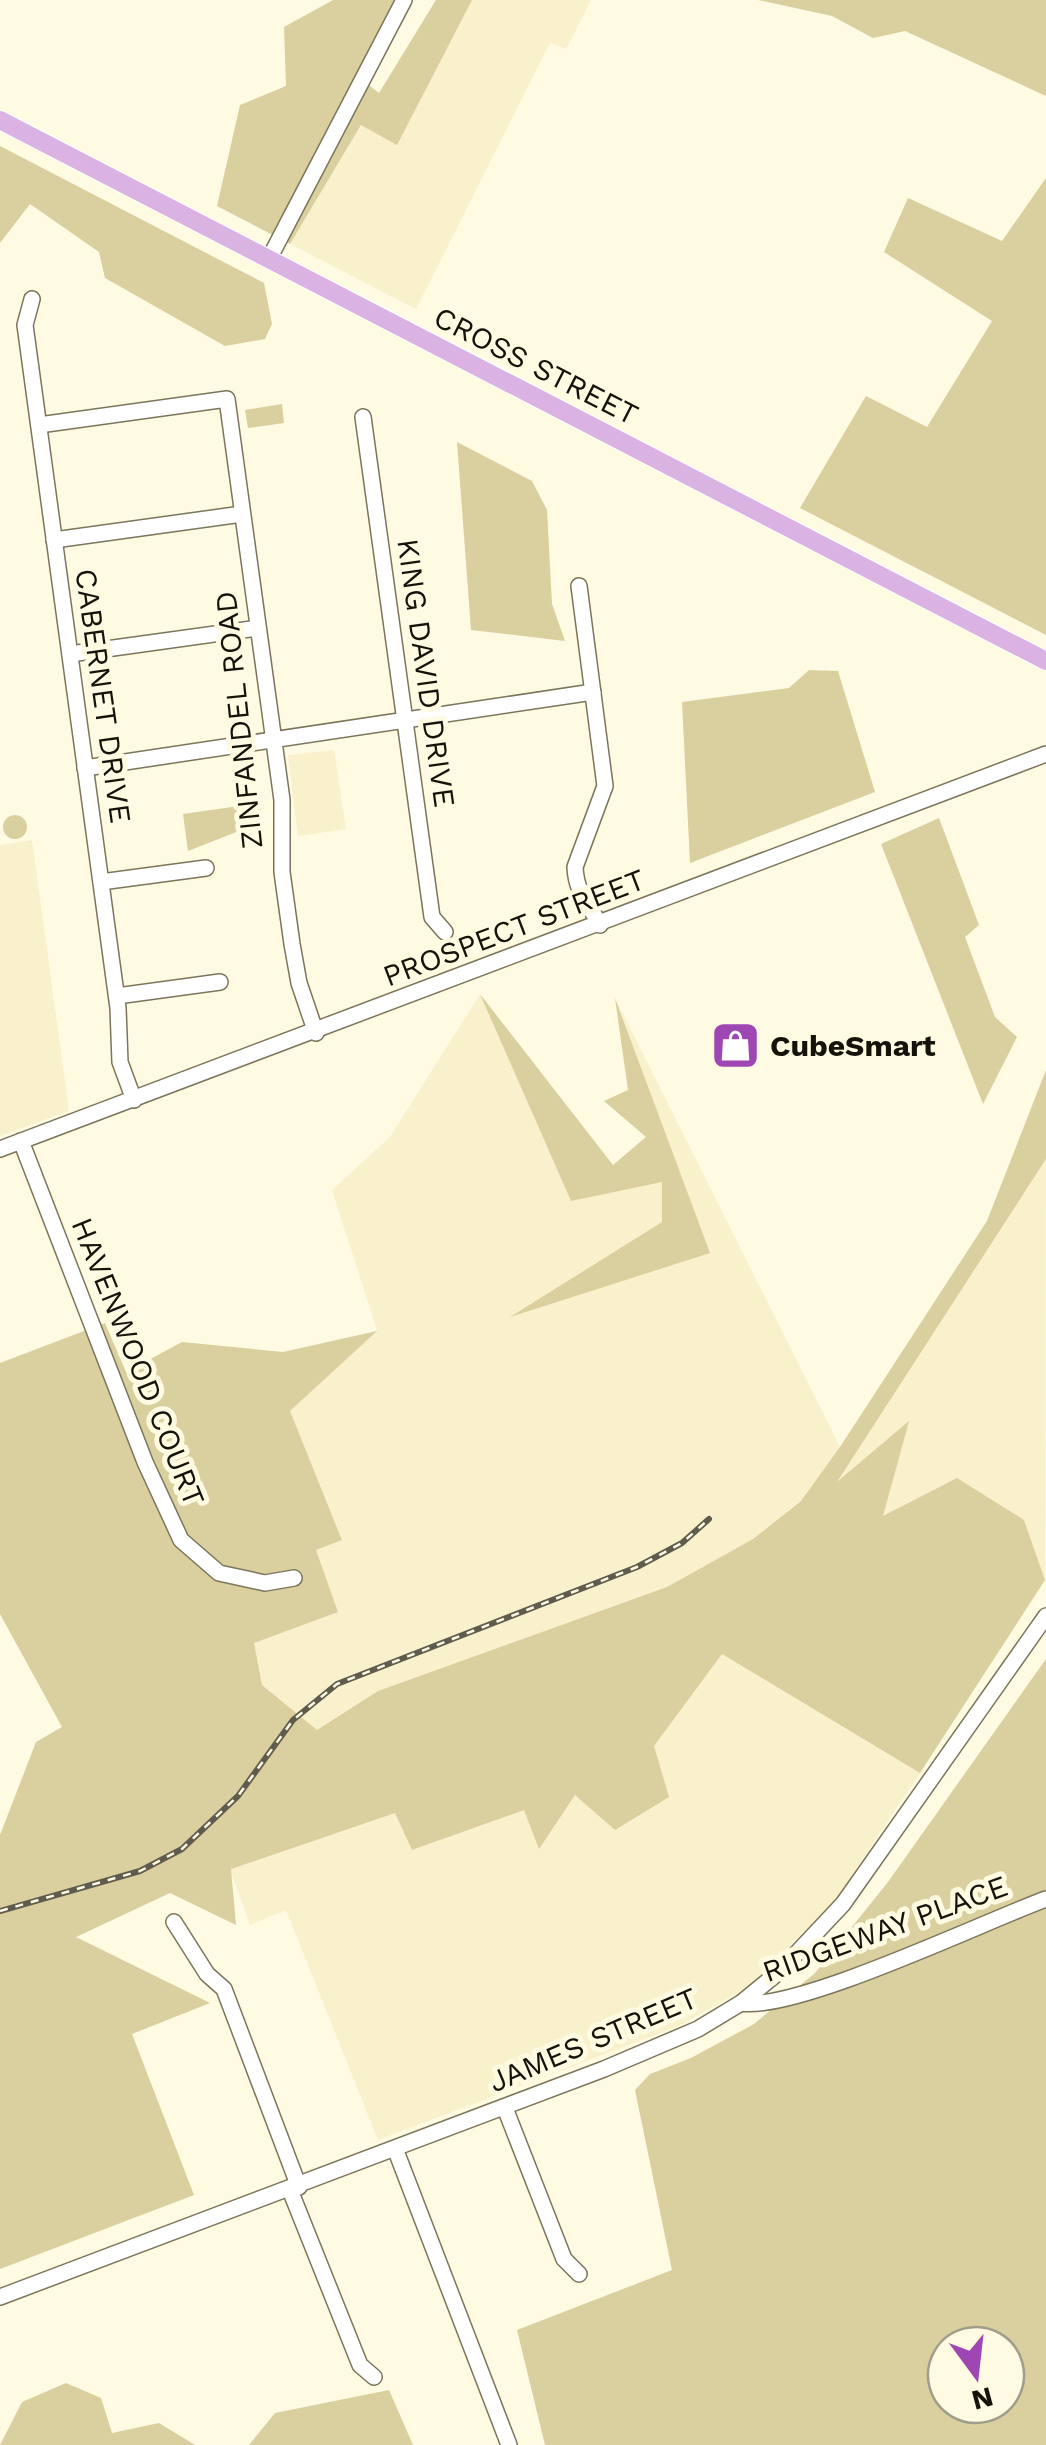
<svg xmlns="http://www.w3.org/2000/svg" width="1046" height="2445" viewBox="0 0 1046 2445" font-family="'Work Sans',sans-serif">
<rect width="100%" height="100%" fill="#fffae2"/>
<g fill="#f9f0cc">
<polygon points="472,0 591,0 566,49 550,43 416,309 290,244 362,124 397,144"/>
<polygon points="334,750 346,829 298,836 288,755"/>
<polygon points="32,840 69,1111 0,1136 0,845"/>
<polygon points="480,994 571,1201 662,1181 662,1222 515,1314 709,1253 615,998 840,1447 1046,1157 1045,1580 1024,1520 882,1517 908,1422 834,1486 801,1500 753,1539 667,1587 378,1691 317,1730 262,1685 253,1643 337,1611 316,1550 342,1539 290,1411 377,1330 332,1190 390,1137"/>
<polygon points="722,1654 920,1773 835,1900 751,1985 679,2026 378,2140 286,1910 250,1925 230,1869 395,1812 413,1850 524,1809 539,1848 575,1795 654,1746"/>
</g>
<g fill="#dacf9f" fill-rule="evenodd">
<polygon points="333,0 401,0 362,80 379,93 436,0 472,0 397,145 361,125 290,244 217,206 240,105 286,86 284,27"/>
<polygon points="758,0 1046,0 1046,96 905,31 873,38 832,16"/>
<polygon points="0,146 264,283 272,324 265,339 225,346 105,278 99,252 30,204 0,243"/>
<polygon points="1046,178 1046,635 800,508 866,396 927,427 992,321 884,252 908,198 1002,241"/>
<polygon points="282,404 284,423 248,428 245,410"/>
<polygon points="457,442 532,481 547,510 552,604 565,641 471,630"/>
<polygon points="809,670 838,671 875,792 690,863 682,702 789,688"/>
<polygon points="260,803 262,822 188,851 183,814"/>
<circle cx="15" cy="827" r="12"/>
<polygon points="939,818 979,925 965,937 995,1017 1017,1037 983,1104 881,844"/>
<polygon points="480,994 613,1165 646,1137 604,1101 628,1090 615,998 710,1253 510,1317 662,1222 662,1182 571,1201"/>
<polygon points="1046,1070 1046,1159 837,1482 909,1421 883,1516 957,1478 1024,1520 1045,1580 920,1773 722,1654 654,1746 669,1797 615,1830 575,1795 539,1849 524,1810 412,1850 395,1813 231,1869 236,1925 170,1893 76,1937 210,2003 132,2034 194,2195 0,2269 0,1835 36,1742 62,1727 0,1614 0,1363 105,1323 126,1372 182,1342 283,1352 377,1331 290,1411 342,1540 316,1550 338,1612 254,1643 262,1685 317,1730 378,1691 667,1587 753,1539 801,1501 840,1447 987,1221"/>
<path d="M1046,1659v786h-501l-28,-115 155,-60 -37,-180 15,-16 41,-16 63,-34 61,-51 73,-91zM946,2345h60v60h-60z"/>
<polygon points="66,2383 101,2398 112,2433 159,2423 195,2445 0,2445 22,2402"/>
<polygon points="389,2390 413,2445 249,2445 275,2413"/>
</g>
<g fill="none" stroke-linecap="round" stroke-linejoin="round">
<defs>
<g id="minor">
<polyline points="269,259 404,0"/>
<polyline points="32,299 25,325 118,1008 120,1062 134,1100"/>
<polyline points="363,417 432,917 445,932"/>
<polyline points="39,425 227,399 282,800 282,872 292,944 299,983 316,1033"/>
<polyline points="54,540 242,514"/>
<path d="M579,586l26,200 -30,81c1,26 14,37 25,58"/>
<polyline points="70,654 258,628"/>
<polyline points="85,768 593,692"/>
<polyline points="101,882 206,868"/>
<polyline points="117,996 220,982"/>
<polyline points="21,1141 145,1462 181,1540 219,1573 265,1583 294,1578"/>
<polyline points="0,1149 1046,754"/>
<polyline points="174,1922 207,1974 224,1989 299,2187"/>
<path d="M741,2003c55,9 242,-81 305,-104"/>
<polyline points="505,2108 564,2259 579,2274"/>
<polyline points="396,2151 509,2445"/>
<polyline points="290,2190 360,2365 374,2377"/>
<polyline points="0,2297 604,2069 698,2029 741,2003 780,1971 843,1904 1046,1616"/>
</g>
<polyline id="major" points="0,120 1046,661"/>
</defs>
<use href="#minor" stroke="#7b755b" stroke-width="18"/>
<use href="#major" stroke="#fff" stroke-width="20"/>
<use href="#minor" stroke="#fff" stroke-width="15"/>
<use href="#major" stroke="#dab3e3" stroke-width="18"/>
<defs>
<polyline id="rail" points="0,1911 140,1871 182,1849 238,1796 293,1720 337,1684 637,1567 682,1543 709,1519"/>
</defs>
<use href="#rail" stroke="#5f5c4e" stroke-width="6"/>
<use href="#rail" stroke="#fffae2" stroke-width="2.5" stroke-dasharray="8" stroke-linecap="butt"/>
</g>
<defs>
<symbol id="shop-square" viewBox="-11 -11 22 22"><rect x="-9" y="-9" width="18" height="18" rx="4" fill="#9e46b2" stroke="#fffae2"/><path d="M-5-2.5h2.3a2.7 3.5 0 0 1 5.4 0H5L5.5 6h-11ZM-1.5-2.5h3a1.5 2.3 0 0 0-3 0Z" fill="#fff"/></symbol>
</defs>
<g fill-rule="evenodd">
<use href="#shop-square" x="708" y="1018" width="55" height="55"/>
</g>
<g text-anchor="middle" stroke-width="10" stroke-linejoin="round" paint-order="stroke">
<g font-size="30" fill="#151209" stroke="#fffae2">
<text transform="translate(536 366) rotate(27)" y="10">CROSS STREET</text>
<text transform="translate(426 673) rotate(82)" y="10">KING DAVID DRIVE</text>
<text transform="translate(103 696) rotate(82)" y="10">CABERNET DRIVE</text>
<text transform="translate(239 720) rotate(-96)" y="10">ZINFANDEL ROAD</text>
<text transform="translate(514 928) rotate(-21)" y="10">PROSPECT STREET</text>
<text transform="translate(138 1362) rotate(68)" y="10">HAVENWOOD COURT</text>
<text transform="translate(885 1929) rotate(-20)" y="10">RIDGEWAY PLACE</text>
<text transform="translate(593 2040) rotate(-23)" y="10">JAMES STREET</text>
</g>
<g font-size="30" font-weight="bold" fill="#151209" stroke="#fffae2" text-anchor="start">
<text x="770" y="1056">CubeSmart</text>
</g>
</g>
<g transform="translate(976 2375) rotate(165)"><circle r="48" fill="#fffae2" stroke="#a19d8b" stroke-width="2.5"/>
<path d="M0-8L18 38L0 25L-18 38Z" fill="#9e46b2"/>
<text y="-15" font-size="28" font-weight="bold" text-anchor="middle" fill="#151209">N</text>
</g>
</svg>
